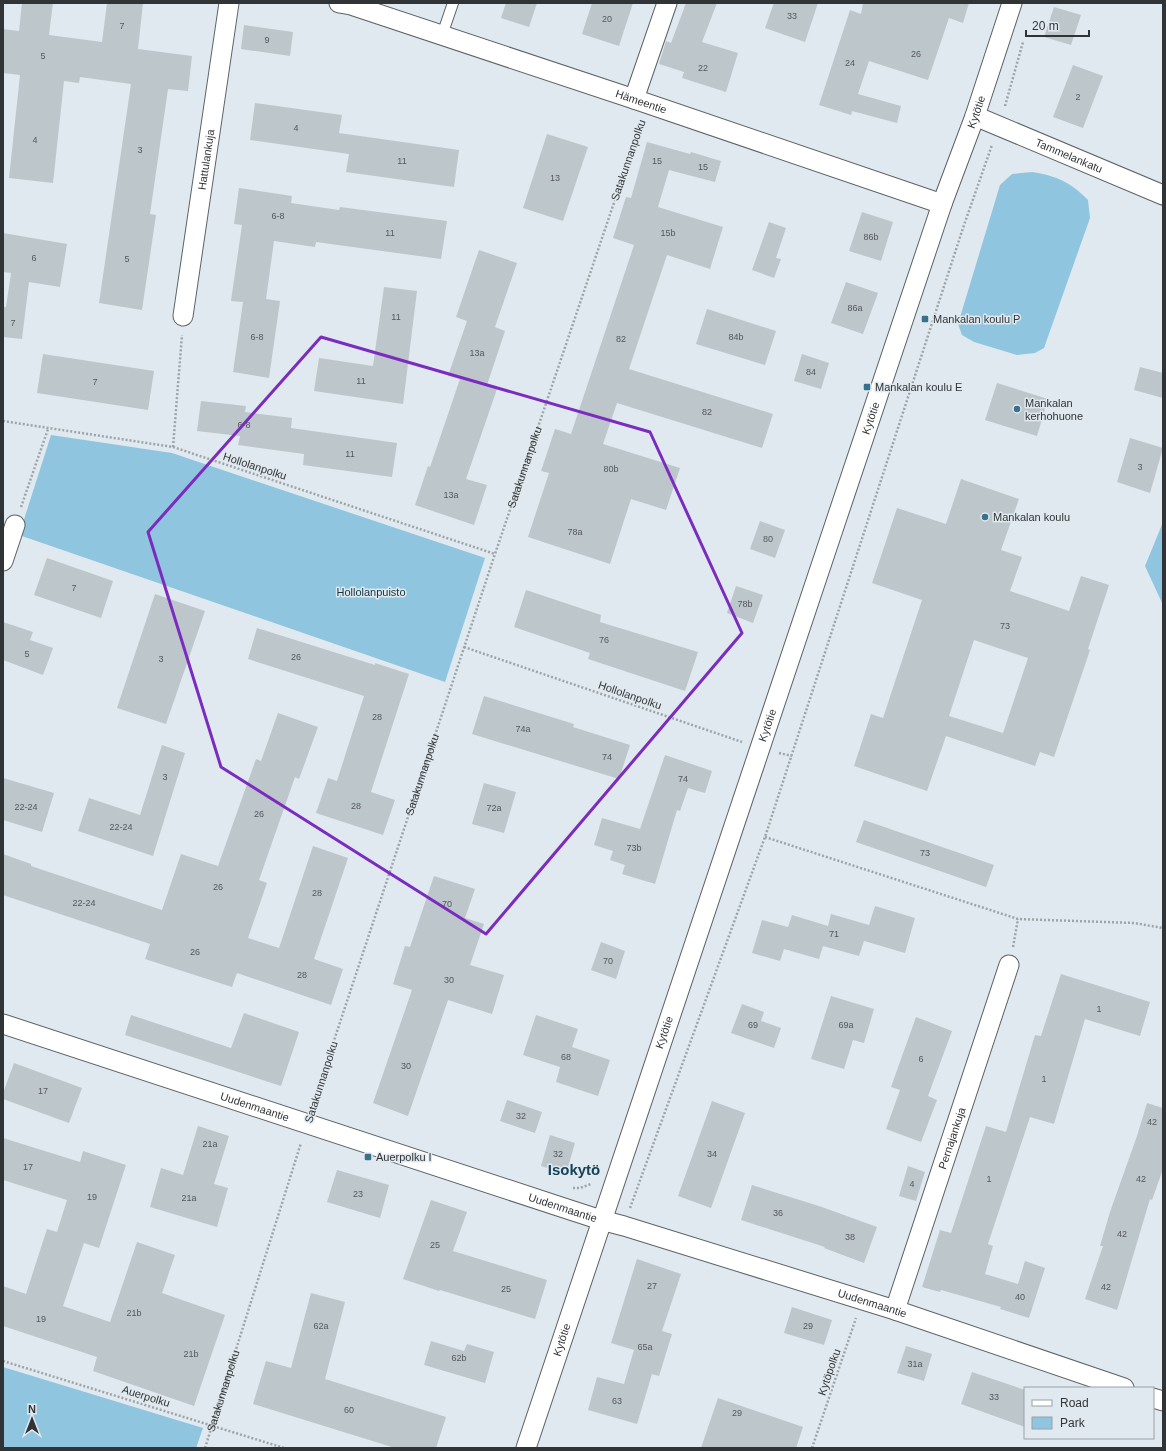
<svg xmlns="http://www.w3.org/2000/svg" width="1166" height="1451" viewBox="0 0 1166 1451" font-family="Arial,sans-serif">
<rect width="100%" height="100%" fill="#e0e9ef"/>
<g fill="#90c5e0">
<path d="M1032,172c25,4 38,10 56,28l2,18 -46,130 -9,5 -18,2 -43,-13 -12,-7 -4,-11 42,-139 12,-11z"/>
<polygon points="51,435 172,453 485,558 445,682 19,535"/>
<polygon points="1163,522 1163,605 1145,566"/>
<polygon points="3,1367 203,1428 196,1448 3,1448"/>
</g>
<g fill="#bdc6cb" fill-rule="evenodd">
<polygon points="22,3 53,3 49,35 102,42 107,3 143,3 138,49 192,56 188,91 168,89 150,214 156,215 142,310 99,303 131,84 80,77 79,83 64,81 53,183 9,178 20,75 3,73 3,29 19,31"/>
<polygon points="506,3 537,3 529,27 501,18"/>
<polygon points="592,3 633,3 619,46 582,34"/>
<polygon points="686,3 717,3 702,42 738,53 726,92 682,78 684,72 659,64 666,41 671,43"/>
<polygon points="774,3 818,3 805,42 765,28"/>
<polygon points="863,3 969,3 963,23 949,18 928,80 869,61 858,94 901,106 897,123 852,111 851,115 819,105 850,10 861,14"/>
<polygon points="1054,7 1081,15 1071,45 1044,37"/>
<polygon points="244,25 293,32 290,56 241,49"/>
<polygon points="1073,65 1103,76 1083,128 1053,117"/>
<polygon points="255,103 342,115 339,133 459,150 454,187 346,172 349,154 250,140"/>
<polygon points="547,134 588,147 563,221 523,208"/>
<polygon points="647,142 690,154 691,152 721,161 715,182 669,170 658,207 723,227 710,269 667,255 629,369 773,414 762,448 617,403 603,444 680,468 666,510 631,499 610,564 528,537 549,473 541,471 555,429 571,434 634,245 613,238 626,197 631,198"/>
<polygon points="239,188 292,196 291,203 339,210 340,207 447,221 441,259 316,242 315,247 274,241 266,299 280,301 269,378 233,372 243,302 231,301 242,225 234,224"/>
<polygon points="862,212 893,222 881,261 849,251"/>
<polygon points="769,222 786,228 776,258 781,259 774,278 752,270"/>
<polygon points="3,233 67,244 60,287 29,282 22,339 3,337 3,307 6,307 11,273 3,272"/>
<polygon points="479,250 517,263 495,327 505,331 487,385 497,389 466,479 487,485 474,525 415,505 428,466 430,467 460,379 448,376 467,321 456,317"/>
<polygon points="846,282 878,293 863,334 831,323"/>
<polygon points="384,287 417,291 403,404 314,391 319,358 373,366"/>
<polygon points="707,309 776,331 765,365 696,344"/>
<polygon points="43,354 154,371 148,410 37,393"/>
<polygon points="802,354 829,363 821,389 794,381"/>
<polygon points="1140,367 1163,373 1163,398 1134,390"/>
<polygon points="997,383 1048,399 1037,436 985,420"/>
<polygon points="201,401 246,406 245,412 292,418 291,428 397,443 392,477 303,465 304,454 238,445 240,436 197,431"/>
<polygon points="1130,438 1163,448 1150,493 1117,482"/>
<path d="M961,479l58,20 -18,51 21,7 -12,34 59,20 12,-35 28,9 -21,64 2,1 -36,107 -14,-5 -5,14 -89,-30 -19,55 -73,-25 17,-52 12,4 39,-118 -50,-17 25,-75 49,16zM974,640l54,18 -25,75 -54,-17z"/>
<polygon points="760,521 785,530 775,558 750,549"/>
<polygon points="47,558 113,581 101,618 34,595"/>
<polygon points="736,586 763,595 753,623 727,613"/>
<polygon points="526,590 601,615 600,622 698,652 685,691 588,659 590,653 514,627"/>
<polygon points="155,594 205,611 166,724 117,708"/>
<polygon points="3,622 33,632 30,640 53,648 43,675 3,660"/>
<polygon points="257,628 375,665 375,663 409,674 371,792 395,800 383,835 316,813 328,778 337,781 364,696 248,659"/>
<polygon points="484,696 574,724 573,727 630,745 619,779 472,734"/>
<polygon points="278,713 318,727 299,779 295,777 259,880 267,883 248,938 279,948 313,846 348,858 314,959 343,969 331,1005 237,973 232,987 145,959 150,944 3,895 3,854 31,864 31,866 162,910 181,854 218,866 256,759 261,761"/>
<polygon points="162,745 185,753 153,856 78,831 89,798 140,815"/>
<polygon points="665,755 712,771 705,793 688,788 680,811 677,810 655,884 622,874 625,865 610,860 613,851 594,845 602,818 640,829"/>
<polygon points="3,778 54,793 42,832 3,820"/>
<polygon points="484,783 516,792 504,833 472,824"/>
<polygon points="864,820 994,865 986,887 856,842"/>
<polygon points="434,876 475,889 465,918 484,924 470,965 504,975 492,1014 448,1000 408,1116 373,1103 412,990 393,984 405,946 410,947"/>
<polygon points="875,906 915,918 905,953 864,941 859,956 823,946 819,959 784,949 780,961 752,953 762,920 788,927 792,915 828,926 831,914 869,925"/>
<polygon points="601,942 625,951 616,979 591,970"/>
<polygon points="1061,974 1150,1002 1140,1036 1085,1019 1054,1124 1030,1117 988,1244 993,1246 985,1274 1018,1284 1025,1261 1045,1268 1029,1318 1000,1309 1001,1307 941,1290 940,1292 922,1287 940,1230 951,1233 986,1126 1006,1132 1035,1035 1041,1036"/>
<polygon points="831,996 874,1009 864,1043 853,1040 844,1069 811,1059"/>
<polygon points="742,1004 764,1012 761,1021 781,1028 774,1048 731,1033"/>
<polygon points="244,1013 299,1032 281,1086 125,1035 131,1015 231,1048"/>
<polygon points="536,1015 578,1029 572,1047 610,1060 598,1096 556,1082 560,1067 523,1055"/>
<polygon points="916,1017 952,1031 928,1096 937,1100 921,1142 886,1129 900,1090 891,1087"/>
<polygon points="14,1063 82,1088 69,1123 3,1099 3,1093"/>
<polygon points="507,1100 542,1112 535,1133 500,1121"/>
<polygon points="712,1101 745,1113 711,1208 678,1196"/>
<polygon points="1147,1103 1163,1108 1163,1169 1152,1200 1150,1199 1117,1310 1085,1299 1103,1246 1100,1246 1110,1212 1137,1136"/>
<polygon points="198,1126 229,1136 214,1184 228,1188 217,1227 150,1207 161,1168 183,1175"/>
<polygon points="550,1135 575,1143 566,1174 541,1166"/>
<polygon points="3,1138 80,1162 83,1151 126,1165 99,1248 84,1243 63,1306 110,1322 137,1242 175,1255 162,1293 225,1315 194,1406 93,1371 97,1357 3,1326 3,1286 26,1294 47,1229 57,1232 67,1200 3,1180"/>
<polygon points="908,1166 925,1172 916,1201 899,1196"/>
<polygon points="337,1170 389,1185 380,1218 327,1202"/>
<polygon points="752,1185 822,1207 877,1227 864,1263 824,1248 825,1247 741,1220"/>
<polygon points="431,1200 467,1212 453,1251 547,1280 535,1319 440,1290 439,1291 403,1279"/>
<polygon points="637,1259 681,1274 662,1331 672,1334 659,1376 652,1374 637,1424 588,1410 597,1377 624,1384 634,1350 611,1343"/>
<polygon points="311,1293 345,1302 325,1379 446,1417 436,1448 395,1448 253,1404 266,1361 291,1368"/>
<polygon points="792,1307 832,1320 824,1345 784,1333"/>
<polygon points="431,1341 464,1351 467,1344 494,1352 485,1383 424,1365"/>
<polygon points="906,1346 932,1354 924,1381 897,1373"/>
<polygon points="972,1372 1025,1390 1025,1427 961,1404"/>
<polygon points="718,1398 803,1427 796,1448 701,1448"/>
</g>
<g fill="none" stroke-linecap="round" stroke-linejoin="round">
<defs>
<polyline id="lane" points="442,35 453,3"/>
<g id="street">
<path id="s3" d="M339,3l12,2 283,94 308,105"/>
<polyline points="634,99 667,3"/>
<path id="s4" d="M975,116l188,79"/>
<path id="s5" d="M183,316l46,-313"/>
<polyline points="3,561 15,525"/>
<path id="s6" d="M3,1024l558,183 40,13 23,6 271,84 229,78"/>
<path id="s7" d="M895,1310l114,-345"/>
<polyline points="1153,1398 1163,1401"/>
<path id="s8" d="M526,1448c136,-415 278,-829 416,-1244l33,-88 37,-113"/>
</g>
</defs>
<use href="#lane" stroke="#5a6267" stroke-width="12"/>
<use href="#street" stroke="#5a6267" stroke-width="21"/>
<g stroke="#9da4a8" stroke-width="2.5" stroke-dasharray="2 2" stroke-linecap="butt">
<polyline points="1005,106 1023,42"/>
<polyline points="3,421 173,447 495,554"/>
<polyline points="173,447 182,335"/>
<polyline points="21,507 48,429"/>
<polyline points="464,647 742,742"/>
<polyline points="779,753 792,756"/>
<polyline points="765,837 1018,919 1134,923 1163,928"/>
<polyline points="1013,947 1018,919"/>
<path id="s1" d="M313,1104l182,-550 146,-431"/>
<polyline points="573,1188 580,1188 591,1184"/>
<polyline points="630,1208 765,837 963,228 992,145"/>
<polyline points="3,1361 284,1448"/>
<path id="s2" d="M205,1448l96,-305"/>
<polyline points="812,1448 856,1318"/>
</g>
<use href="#lane" stroke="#fff" stroke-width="10"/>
<use href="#street" stroke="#fff" stroke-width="19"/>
</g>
<path fill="none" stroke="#7b2cbf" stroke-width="3" stroke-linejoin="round" d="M321,337l329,95 92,201 -256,301 -265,-167 -73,-235z"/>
<g fill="#39708b" stroke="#e0e9ef" stroke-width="1.5">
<rect x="921" y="315" width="8" height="8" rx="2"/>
<rect x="863" y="383" width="8" height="8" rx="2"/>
<circle cx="1017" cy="409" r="4"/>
<circle cx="985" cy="517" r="4"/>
<rect x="364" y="1153" width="8" height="8" rx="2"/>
</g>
<g text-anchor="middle" stroke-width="3" stroke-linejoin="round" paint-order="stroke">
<g font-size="9" fill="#54585b">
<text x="792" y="19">33</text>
<text x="607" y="22">20</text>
<text x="122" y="29">7</text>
<text x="267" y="43">9</text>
<text x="916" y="57">26</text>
<text x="43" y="59">5</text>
<text x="850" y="66">24</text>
<text x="703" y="71">22</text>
<text x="1078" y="100">2</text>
<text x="296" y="131">4</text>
<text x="35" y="143">4</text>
<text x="140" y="153">3</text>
<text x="402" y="164">11</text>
<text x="657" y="164">15</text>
<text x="703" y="170">15</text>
<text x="555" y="181">13</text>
<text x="278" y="219">6-8</text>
<text x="390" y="236">11</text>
<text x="668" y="236">15b</text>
<text x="871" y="240">86b</text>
<text x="34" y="261">6</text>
<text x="127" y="262">5</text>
<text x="855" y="311">86a</text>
<text x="396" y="320">11</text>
<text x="13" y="326">7</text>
<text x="257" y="340">6-8</text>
<text x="736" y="340">84b</text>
<text x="621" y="342">82</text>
<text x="477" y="356">13a</text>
<text x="811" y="375">84</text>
<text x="361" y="384">11</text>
<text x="95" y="385">7</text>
<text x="707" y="415">82</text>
<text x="244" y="428">6-8</text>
<text x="350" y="457">11</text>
<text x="1140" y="470">3</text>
<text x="611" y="472">80b</text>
<text x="451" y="498">13a</text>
<text x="575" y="535">78a</text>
<text x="768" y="542">80</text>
<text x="74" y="591">7</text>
<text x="745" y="607">78b</text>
<text x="1005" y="629">73</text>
<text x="604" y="643">76</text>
<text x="27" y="657">5</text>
<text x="296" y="660">26</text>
<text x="161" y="662">3</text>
<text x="377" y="720">28</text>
<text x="523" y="732">74a</text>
<text x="607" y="760">74</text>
<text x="165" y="780">3</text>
<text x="683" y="782">74</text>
<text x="356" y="809">28</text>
<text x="26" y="810">22-24</text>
<text x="494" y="811">72a</text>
<text x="259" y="817">26</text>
<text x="121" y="830">22-24</text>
<text x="634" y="851">73b</text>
<text x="925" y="856">73</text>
<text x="218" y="890">26</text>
<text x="317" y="896">28</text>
<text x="84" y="906">22-24</text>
<text x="447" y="907">70</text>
<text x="834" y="937">71</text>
<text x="195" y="955">26</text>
<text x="608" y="964">70</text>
<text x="302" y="978">28</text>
<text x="449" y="983">30</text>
<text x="1099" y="1012">1</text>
<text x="753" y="1028">69</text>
<text x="846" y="1028">69a</text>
<text x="566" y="1060">68</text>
<text x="921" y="1062">6</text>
<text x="406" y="1069">30</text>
<text x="1044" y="1082">1</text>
<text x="43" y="1094">17</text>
<text x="521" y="1119">32</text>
<text x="1152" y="1125">42</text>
<text x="210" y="1147">21a</text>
<text x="558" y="1157">32</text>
<text x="712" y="1157">34</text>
<text x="28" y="1170">17</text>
<text x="989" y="1182">1</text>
<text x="1141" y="1182">42</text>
<text x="912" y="1187">4</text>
<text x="358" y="1197">23</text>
<text x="92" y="1200">19</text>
<text x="189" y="1201">21a</text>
<text x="778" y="1216">36</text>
<text x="1122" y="1237">42</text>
<text x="850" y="1240">38</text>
<text x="435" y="1248">25</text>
<text x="652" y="1289">27</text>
<text x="1106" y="1290">42</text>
<text x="506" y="1292">25</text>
<text x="1020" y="1300">40</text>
<text x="134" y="1316">21b</text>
<text x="41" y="1322">19</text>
<text x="321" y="1329">62a</text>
<text x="808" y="1329">29</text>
<text x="645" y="1350">65a</text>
<text x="191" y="1357">21b</text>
<text x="459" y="1361">62b</text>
<text x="915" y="1367">31a</text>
<text x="994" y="1400">33</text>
<text x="617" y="1404">63</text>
<text x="349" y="1413">60</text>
<text x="737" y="1416">29</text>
</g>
<g font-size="11" fill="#313436" stroke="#e0e9ef">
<text dy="4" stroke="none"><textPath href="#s3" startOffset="318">Hämeentie</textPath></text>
<text dy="4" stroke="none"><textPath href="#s8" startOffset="1410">Kytötie</textPath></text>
<text dy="4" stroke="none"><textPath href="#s4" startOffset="102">Tammelankatu</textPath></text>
<text dy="4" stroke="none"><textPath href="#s5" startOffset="158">Hattulankuja</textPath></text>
<text transform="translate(628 160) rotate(-71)" y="4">Satakunnanpolku</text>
<text dy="4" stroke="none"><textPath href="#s8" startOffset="1086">Kytötie</textPath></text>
<text transform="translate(255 466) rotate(18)" y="4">Hollolanpolku</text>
<text dy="4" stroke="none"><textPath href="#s1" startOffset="671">Satakunnanpolku</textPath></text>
<text transform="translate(630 695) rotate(19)" y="4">Hollolanpolku</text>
<text dy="4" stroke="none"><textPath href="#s8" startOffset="762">Kytötie</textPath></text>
<text dy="4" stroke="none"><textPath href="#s1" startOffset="347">Satakunnanpolku</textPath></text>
<text dy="4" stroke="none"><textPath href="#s8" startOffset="438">Kytötie</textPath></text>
<text transform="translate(321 1082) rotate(-72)" y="4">Satakunnanpolku</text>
<text dy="4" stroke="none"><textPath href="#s6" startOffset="265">Uudenmaantie</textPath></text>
<text dy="4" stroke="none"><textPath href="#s7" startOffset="181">Pernajankuja</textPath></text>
<text dy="4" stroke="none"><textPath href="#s6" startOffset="589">Uudenmaantie</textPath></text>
<text dy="4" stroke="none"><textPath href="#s6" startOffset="913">Uudenmaantie</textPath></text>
<text dy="4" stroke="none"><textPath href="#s8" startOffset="114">Kytötie</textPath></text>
<text transform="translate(829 1372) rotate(-71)" y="4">Kytöpolku</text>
<text dy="4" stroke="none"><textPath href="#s2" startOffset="60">Satakunnanpolku</textPath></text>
<text transform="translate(146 1396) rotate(17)" y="4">Auerpolku</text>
</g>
<g font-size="11" fill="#313436" stroke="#e0e9ef" text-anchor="start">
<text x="933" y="323">Mankalan koulu P</text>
<text x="875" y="391">Mankalan koulu E</text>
<text x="1025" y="407">Mankalan<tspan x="1025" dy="13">kerhohuone</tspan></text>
<text x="993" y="521">Mankalan koulu</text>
<text x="376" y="1161">Auerpolku I</text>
</g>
<g font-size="11" fill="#113241" stroke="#e0e9ef">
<text x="371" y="596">Hollolanpuisto</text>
</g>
<g font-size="15" font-weight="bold" fill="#154257" stroke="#e0e9ef">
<text x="574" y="1175">Isokytö</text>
</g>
</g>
<rect width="1166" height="1451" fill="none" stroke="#313436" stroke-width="8"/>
<rect x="1024" y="1387" width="130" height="52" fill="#e0e9ef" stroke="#9aa1a5"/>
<rect x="1032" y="1400" width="20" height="6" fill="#ffffff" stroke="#9aa1a5"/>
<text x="1060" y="1407" font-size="12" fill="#313436">Road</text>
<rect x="1032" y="1417" width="20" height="12" fill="#90c5e0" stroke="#9aa1a5"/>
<text x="1060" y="1427" font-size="12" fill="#313436">Park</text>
<g transform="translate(32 1419)" stroke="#e0e9ef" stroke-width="3" paint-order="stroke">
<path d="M0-3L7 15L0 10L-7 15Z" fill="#313436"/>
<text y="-6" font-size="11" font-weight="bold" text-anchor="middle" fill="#313436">N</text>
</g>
<path d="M1026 30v6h63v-6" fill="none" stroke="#313436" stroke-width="2"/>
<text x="1032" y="30" font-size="12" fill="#313436" stroke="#e0e9ef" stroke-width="3" paint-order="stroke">20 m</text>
</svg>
